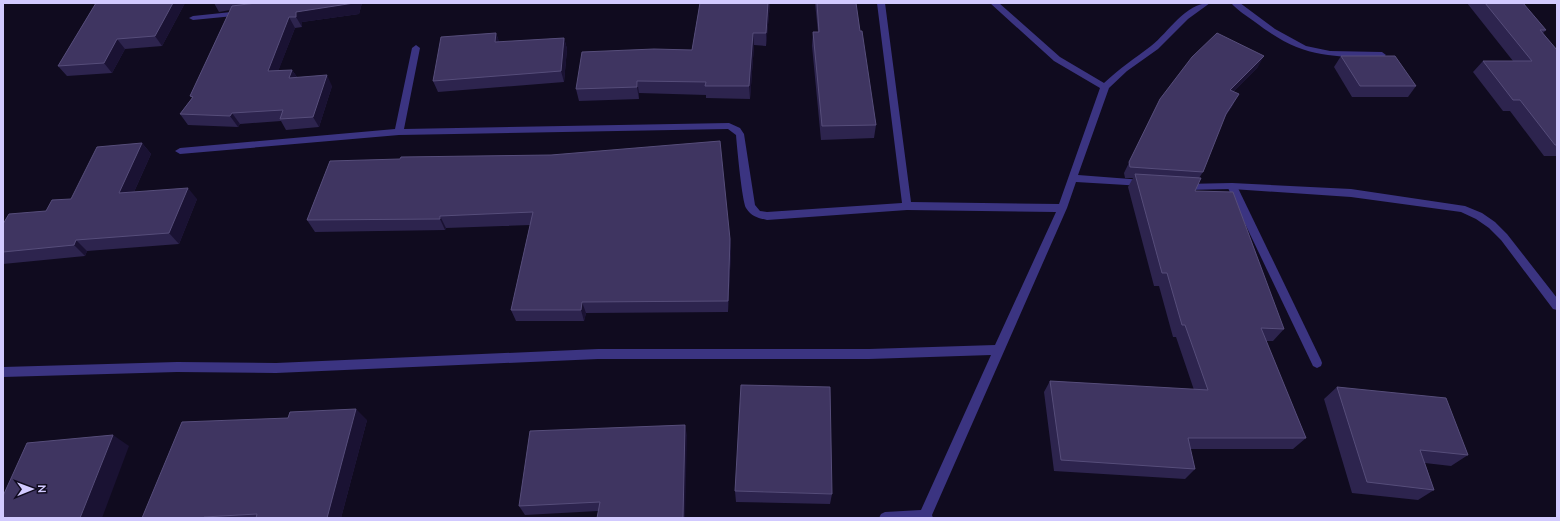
<svg xmlns="http://www.w3.org/2000/svg" width="1560" height="521" viewBox="0 0 1560 521" font-family="Mulish,sans-serif">
<rect width="100%" height="100%" fill="#100b1f"/>
<g fill="none" stroke-linecap="round" stroke-linejoin="round">
<polygon fill="#3b3481" fill-rule="evenodd" points="1232,183 1237,186 1321,360 1322,363 1321,366 1317,368 1313,366 1227,186"/>
<g fill="#3b3481" fill-rule="evenodd">
<path d="M877,3h8l26,199 148,2 41,-116 -46,-27 -64,-58h9l61,54 44,26c15,-14 31,-25 47,-37 18,-14 34,-43 59,-43l-22,16 -30,30 -31,22 -18,17 -31,87 65,5 5,3 -5,3 -67,-4 -9,26 -135,307 1,3h-54l2,-4 4,-2 36,-2 70,-155 -122,4h-271l-322,14 -99,-1 -174,5v-10l174,-5 99,1 322,-14h271l126,-4 61,-133 -149,-2 -140,10c-9,-2 -15,-3 -21,-12 -4,-7 -9,-61 -10,-73l-8,-6 -329,6 -219,19 -5,-3 5,-3 215,-19 17,-81 4,-3 4,3 -16,81 325,-6 11,5 4,6 11,71 5,6 7,1 135,-9z"/>
<path d="M1231,3h9l35,26 31,17 24,5 52,1 4,3 -4,3c-56,-2 -80,0 -127,-36 -8,-6 -18,-12 -24,-19z"/>
<polygon points="241,11 244,11 244,15 193,20 189,18 193,16"/>
<polygon points="1232,183 1351,189 1465,206 1482,213 1495,222 1507,234 1557,298 1557,310 1553,309 1501,240 1489,228 1476,219 1461,212 1351,197 1232,189 1184,190 1179,187 1184,184"/>
</g>
</g>
<g fill="#2d244e">
<polygon points="96,3 185,3 162,46 125,49 112,73 67,76 58,66"/>
<polygon points="214,3 362,3 359,14 302,22 302,27 295,28 278,71 292,70 297,77 332,86 319,127 286,130 281,121 240,124 238,127 188,125 180,114 192,98 190,96 230,10 219,12"/>
<polygon points="700,3 770,3 766,46 754,45 750,99 706,98 706,95 639,93 639,99 579,101 576,89 692,50"/>
<polygon points="815,3 856,3 860,31 876,125 874,138 821,140 812,46 813,32 818,32"/>
<polygon points="1467,3 1523,3 1546,30 1543,33 1557,50 1557,156 1544,156 1510,111 1503,111 1473,72 1483,61 1513,61"/>
<polygon points="496,33 499,42 564,38 567,49 564,82 438,92 433,81"/>
<polygon points="1341,56 1416,86 1408,97 1352,97 1334,67"/>
<polygon points="1258,67 1233,92 1233,105 1224,118 1203,172 1199,178 1195,191 1284,329 1273,341 1266,341 1306,438 1293,449 1190,449 1195,469 1185,479 1054,471 1044,392 1050,381 1194,390 1176,337 1173,337 1159,286 1154,286 1128,187 1133,178 1125,178 1124,173 1160,99"/>
<polygon points="142,143 151,154 134,192 197,199 179,244 87,251 85,256 3,264 3,224 46,211 71,199"/>
<polygon points="330,161 730,239 731,251 728,312 586,313 584,321 516,321 511,310 530,225 446,228 445,230 315,232 307,220"/>
<polygon points="1337,387 1468,455 1451,466 1425,463 1434,490 1418,500 1352,493 1324,399"/>
<polygon points="367,420 341,518 142,518"/>
<polygon points="687,435 598,511 525,515 519,506"/>
<polygon points="735,491 832,494 830,504 736,502"/>
</g>
<g fill="#1a1233">
<polygon points="173,3 185,3 162,46 155,36"/>
<polygon points="354,3 362,3 359,14 302,22 302,27 296,17 296,12"/>
<polygon points="768,3 770,3 766,46 766,33"/>
<polygon points="289,17 295,28 274,82 268,71"/>
<polygon points="496,33 500,44 495,42"/>
<polygon points="753,33 754,45 750,99 749,86"/>
<polygon points="564,38 567,49 564,82 561,71"/>
<polygon points="117,39 125,49 112,73 104,63"/>
<polygon points="1264,56 1258,67 1224,101 1230,90"/>
<polygon points="292,70 299,80 289,78"/>
<polygon points="327,75 332,86 319,127 313,117"/>
<polygon points="637,81 639,93 639,99 637,87"/>
<polygon points="1239,94 1233,105 1220,125 1226,114"/>
<polygon points="232,113 240,124 238,127 230,116"/>
<polygon points="142,143 151,154 129,203 119,193"/>
<polygon points="188,188 197,199 179,244 169,233"/>
<polygon points="440,216 446,228 445,230 440,219"/>
<polygon points="730,239 731,251 728,312 728,301"/>
<polygon points="76,240 87,251 85,256 74,245"/>
<polygon points="582,302 586,313 584,321 581,310"/>
<polygon points="356,409 367,420 341,518 327,518"/>
<polygon points="685,425 687,435 685,518 683,518"/>
<polygon points="113,435 129,446 102,518 80,518"/>
</g>
<g fill="#3f3561" stroke="#564d7a">
<polygon points="96,3 173,3 155,36 117,39 104,63 58,66"/>
<polygon points="256,3 354,3 296,12 296,17 289,17 268,71 292,70 289,78 327,75 313,117 280,119 283,110 232,113 230,116 180,114 193,97 190,96 232,6"/>
<polygon points="700,3 768,3 766,33 753,33 749,86 705,86 706,82 637,81 637,87 576,89 582,52 654,49 692,50"/>
<polygon points="817,3 856,3 860,31 862,31 876,125 822,126 813,32 819,32"/>
<polygon points="1485,3 1523,3 1546,30 1540,30 1557,50 1557,145 1555,145 1520,100 1513,100 1483,61 1532,61"/>
<polygon points="496,33 495,42 564,38 561,71 433,81 441,37"/>
<polygon points="1217,33 1264,56 1230,90 1239,94 1226,114 1203,172 1130,167 1129,162 1160,99 1192,57"/>
<polygon points="1341,56 1395,56 1416,86 1360,86"/>
<polygon points="720,141 730,239 728,301 582,302 581,310 511,310 533,212 440,216 440,219 307,220 330,161 400,159 401,157 551,155"/>
<polygon points="142,143 119,193 188,188 169,233 76,240 74,245 3,252 3,224 9,214 46,211 52,200 71,199 97,147"/>
<polygon points="1135,174 1201,178 1195,191 1233,192 1284,329 1261,328 1306,438 1188,438 1195,469 1061,460 1050,381 1208,390 1185,325 1182,325 1167,273 1162,273"/>
<polygon points="741,385 830,387 832,494 735,491"/>
<polygon points="1337,387 1446,398 1468,455 1420,450 1434,490 1367,482"/>
<polygon points="356,409 327,518 256,518 257,514 204,517 204,518 142,518 182,422 288,418 290,412"/>
<polygon points="685,425 683,518 597,518 600,502 519,506 530,431"/>
<polygon points="113,435 80,518 3,518 3,496 27,443"/>
</g>
<rect width="1560" height="521" fill="none" stroke="#d2caff" stroke-width="8"/>
<g transform="translate(32 489) rotate(89)" stroke="#100b1f" stroke-width="3" paint-order="stroke">
<path d="M0-3L7 15L0 10L-7 15Z" fill="#d2caff"/>
<text y="-6" font-size="11" font-weight="bold" text-anchor="middle" fill="#d2caff">N</text>
</g>
</svg>
